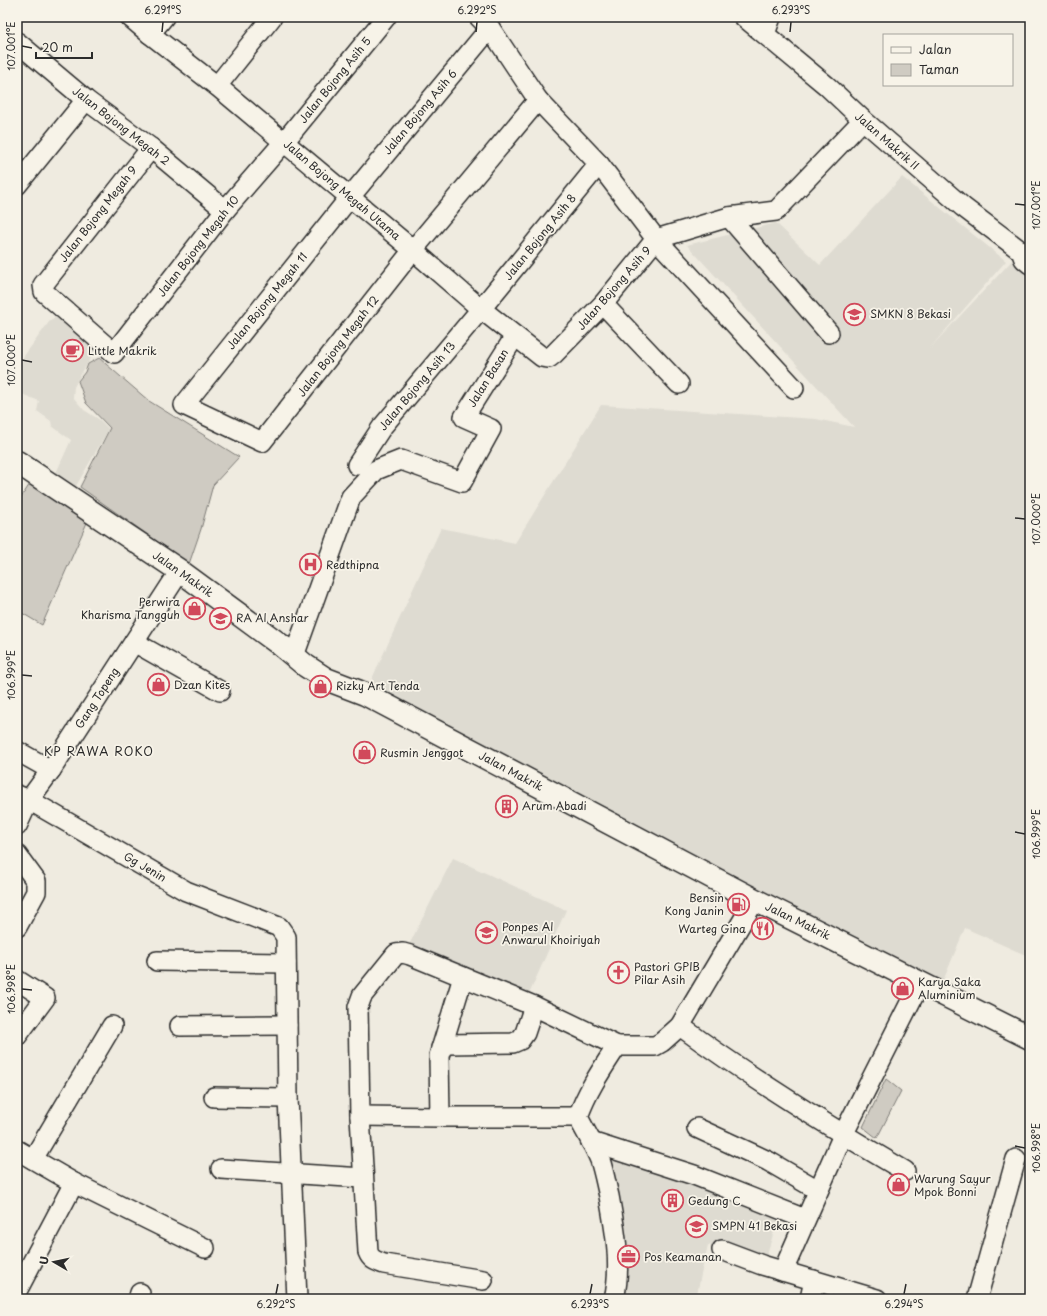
<svg xmlns="http://www.w3.org/2000/svg" width="1047" height="1316" viewBox="0 0 1047 1316" font-family="'Playpen Sans',sans-serif">
<rect width="100%" height="100%" fill="#efebe0"/>
<filter id="ink" filterUnits="userSpaceOnUse"><feTurbulence type="fractalNoise" baseFrequency=".025" numOctaves="2"/><feDisplacementMap in="SourceGraphic" scale="8" xChannelSelector="R" yChannelSelector="G"/><feConvolveMatrix kernelMatrix="1 2 1 2 8 2 1 2 1" color-interpolation-filters="sRGB"/></filter>
<g filter="url(#ink)">
<g fill="#dedbd1">
<polygon points="902,177 1006,261 930,348 1021,251 1030,263 1030,957 965,928 943,981 365,694 441,528 515,543 601,405 816,419 854,427 687,245 776,223 820,265"/>
<polygon points="63,311 100,343 81,374 74,387 73,397 84,410 100,420 109,429 76,486 56,473 71,440 52,426 51,421 37,411 39,401 22,394 17,386 17,370 24,356 49,322"/>
<polygon points="453,858 566,910 530,992 409,945"/>
<polygon points="603,1150 780,1213 764,1263 708,1245 702,1270 696,1299 620,1299"/>
</g>
<g fill="#cfcbc2" stroke="#7d7b76">
<polygon points="99,358 149,401 239,457 213,485 201,529 189,564 80,487 110,428 86,403 78,381 85,372 88,364"/>
<polygon points="33,479 89,518 42,625 17,610 17,504"/>
<polygon points="886,1079 901,1091 877,1138 863,1127"/>
</g>
<g fill="none" stroke-linecap="round" stroke-linejoin="round">
<defs>
<g id="minor">
<polyline points="130,17 150,34 217,86 413,250 481,309 542,357 549,358 554,354 603,304 656,239"/>
<polyline points="479,17 490,28 538,100 599,164 656,239 794,388"/>
<polyline points="744,17 827,86 863,120 963,207 1021,251 1024,259 1030,264"/>
<polyline points="490,28 350,197 184,405 262,442 413,250 538,100"/>
<polyline points="150,34 164,17"/>
<polyline points="765,34 771,17"/>
<polyline points="17,42 86,100 151,148 225,210"/>
<polyline points="217,86 272,17"/>
<polyline points="151,148 43,285 44,292 114,353 225,210 284,142 386,17"/>
<polyline points="17,185 86,100"/>
<polyline points="729,217 829,333"/>
<polyline points="656,239 729,217 776,211 863,120"/>
<polyline points="603,304 679,384"/>
<polyline points="357,465 382,427 481,309 599,164"/>
<polyline points="134,642 220,691"/>
<polyline points="294,656 351,497 376,470 401,460 462,482 491,429 464,417 515,336"/>
<polyline points="17,751 51,770"/>
<polyline points="17,795 29,800 186,891 279,927 286,937 288,1098 297,1299"/>
<polyline points="17,826 29,800 51,770 180,571"/>
<polyline points="17,855 36,881 36,892 17,927"/>
<polyline points="157,961 286,963"/>
<polyline points="17,980 45,998 17,1036"/>
<polyline points="180,1026 287,1025"/>
<path d="M680,1026c72,53 148,100 225,145"/>
<polyline points="441,1048 448,1044 513,1043 520,1040 525,1033 534,1006"/>
<polyline points="214,1097 288,1098"/>
<polyline points="360,1116 440,1117 578,1117"/>
<polyline points="440,1117 439,1056 463,977"/>
<polyline points="697,1128 768,1161 818,1190"/>
<polyline points="591,1142 694,1175 805,1219"/>
<polyline points="17,1150 74,1183 17,1291"/>
<polyline points="33,1159 112,1026"/>
<polyline points="221,1169 363,1178"/>
<polyline points="74,1183 205,1248"/>
<polyline points="722,1250 762,1265 877,1299"/>
<polyline points="783,1271 843,1135 920,983"/>
<path d="M483,1280l-99,-16c-8,-3 -13,-4 -16,-12l-8,-136 -2,-109 4,-11 34,-42 7,-1 7,2 124,51 83,40"/>
<polyline points="138,1299 140,1293"/>
<path d="M614,1299c8,-34 1,-70 -5,-103 -3,-12 -5,-24 -9,-36 -6,-15 -15,-29 -22,-43 9,-26 24,-48 39,-71h38l7,-4 18,-16 75,-126"/>
<polyline points="810,1299 814,1280"/>
<polyline points="977,1299 1016,1159"/>
</g>
<polyline id="tertiary" points="17,462 180,571 282,646 306,666 326,679 365,694 755,900 1030,1038"/>
</defs>
<use href="#minor" stroke="#2b2b2b" stroke-width="22"/>
<use href="#tertiary" stroke="#2b2b2b" stroke-width="25"/>
<use href="#minor" stroke="#f7f3e8" stroke-width="19"/>
<use href="#tertiary" stroke="#f7f3e8" stroke-width="22"/>
</g>
</g>
<path fill="none" stroke="#2b2b2b" stroke-width="1.5" d="M162,32l1,-10M476,32l1,-10M790,32l1,-10M22,46l10,2M1015,204l10,1M22,360l10,2M1015,518l10,1M22,675l10,1M1015,832l10,2M22,989l10,1M1015,1146l10,2M276,1294l2,-10M590,1294l2,-10M904,1294l2,-10"/>
<defs>
<symbol id="school-ring" viewBox="-11 -11 22 22"><circle r="9.5" fill="#f7f3e8" stroke="#d1495b" stroke-width="1.5"/><path d="M0-5L7-2L0 1L-7-2ZM-4 1L0 2.5L4 1V4Q0 6-4 4Z" fill="#d1495b"/></symbol>
<symbol id="cafe-ring" viewBox="-11 -11 22 22"><circle r="9.5" fill="#f7f3e8" stroke="#d1495b" stroke-width="1.5"/><path d="M-5.5-4.5H6V0H3Q3 3.5 0 3.5H-2.5Q-5.5 3.5-5.5 0ZM3-3.2v2h1.7v-2ZM-6 4.5H4V6H-6Z" fill="#d1495b"/></symbol>
<symbol id="hospital-ring" viewBox="-11 -11 22 22"><circle r="9.5" fill="#f7f3e8" stroke="#d1495b" stroke-width="1.5"/><path d="M-5-5h3v3.5h4V-5h3V5h-3V1.5h-4V5h-3Z" fill="#d1495b"/></symbol>
<symbol id="shop-ring" viewBox="-11 -11 22 22"><circle r="9.5" fill="#f7f3e8" stroke="#d1495b" stroke-width="1.5"/><path d="M-5-2.5h2.3a2.7 3.5 0 0 1 5.4 0H5L5.5 6h-11ZM-1.5-2.5h3a1.5 2.3 0 0 0-3 0Z" fill="#d1495b"/></symbol>
<symbol id="building-ring" viewBox="-11 -11 22 22"><circle r="9.5" fill="#f7f3e8" stroke="#d1495b" stroke-width="1.5"/><path d="M-4-6H4V6H1V3H-1V6H-4ZM-2.5-4.3h1.7v1.8h-1.7ZM.8-4.3h1.7v1.8H.8ZM-2.5-1h1.7V.8h-1.7ZM.8-1h1.7V.8H.8Z" fill="#d1495b"/></symbol>
<symbol id="fuel-ring" viewBox="-11 -11 22 22"><circle r="9.5" fill="#f7f3e8" stroke="#d1495b" stroke-width="1.5"/><path d="M-5.5-6h7V0h2V4h1.3V-2.5L3-4.5l.8-.8L6-3V5H2.5V1h-1V6h-7ZM-4.2-4.7v3.2H.2V-4.7Z" fill="#d1495b"/></symbol>
<symbol id="restaurant-ring" viewBox="-11 -11 22 22"><circle r="9.5" fill="#f7f3e8" stroke="#d1495b" stroke-width="1.5"/><path d="M-5-6h1v4h1v-4h1v4h1v-4h1v5L-1.5 .5V6h-2V.5L-5-1ZM5-6V6H3V1.5H1.5Q1.5-4 5-6Z" fill="#d1495b"/></symbol>
<symbol id="church-ring" viewBox="-11 -11 22 22"><circle r="9.5" fill="#f7f3e8" stroke="#d1495b" stroke-width="1.5"/><path d="M-1.2-6h2.4v3.5h3.3v2.4h-3.3V6h-2.4V-.1h-3.3v-2.4h3.3Z" fill="#d1495b"/></symbol>
<symbol id="office-ring" viewBox="-11 -11 22 22"><circle r="9.5" fill="#f7f3e8" stroke="#d1495b" stroke-width="1.5"/><path d="M-6-3h4V-5.5h4V-3h4V5H-6ZM-1-4.5V-3h2v-1.5ZM-6 0V1H6V0Z" fill="#d1495b"/></symbol>
</defs>
<g fill-rule="evenodd">
<use href="#school-ring" x="842" y="302" width="25" height="25"/>
<use href="#cafe-ring" x="60" y="338" width="25" height="25"/>
<use href="#hospital-ring" x="298" y="552" width="25" height="25"/>
<use href="#shop-ring" x="182" y="596" width="25" height="25"/>
<use href="#school-ring" x="208" y="606" width="25" height="25"/>
<use href="#shop-ring" x="146" y="672" width="25" height="25"/>
<use href="#shop-ring" x="308" y="674" width="25" height="25"/>
<use href="#shop-ring" x="352" y="740" width="25" height="25"/>
<use href="#building-ring" x="494" y="794" width="25" height="25"/>
<use href="#fuel-ring" x="726" y="892" width="25" height="25"/>
<use href="#restaurant-ring" x="750" y="916" width="25" height="25"/>
<use href="#school-ring" x="474" y="920" width="25" height="25"/>
<use href="#church-ring" x="606" y="960" width="25" height="25"/>
<use href="#shop-ring" x="890" y="976" width="25" height="25"/>
<use href="#shop-ring" x="886" y="1172" width="25" height="25"/>
<use href="#building-ring" x="660" y="1188" width="25" height="25"/>
<use href="#school-ring" x="684" y="1214" width="25" height="25"/>
<use href="#office-ring" x="616" y="1244" width="25" height="25"/>
</g>
<g text-anchor="middle" stroke-width="3.5" stroke-linejoin="round" paint-order="stroke">
<g font-size="11" fill="#2b2b2b" stroke="#f7f3e8">
<text transform="translate(335 80) rotate(-51)" y="4">Jalan Bojong Asih 5</text>
<text transform="translate(420 112) rotate(-50)" y="4">Jalan Bojong Asih 6</text>
<text transform="translate(121 126) rotate(38)" y="4">Jalan Bojong Megah 2</text>
<text transform="translate(887 141) rotate(41)" y="4">Jalan Makrik II</text>
<text transform="translate(342 190) rotate(40)" y="4">Jalan Bojong Megah Utama</text>
<text transform="translate(98 214) rotate(-52)" y="4">Jalan Bojong Megah 9</text>
<text transform="translate(540 237) rotate(-51)" y="4">Jalan Bojong Asih 8</text>
<text transform="translate(198 246) rotate(-52)" y="4">Jalan Bojong Megah 10</text>
<text transform="translate(614 288) rotate(-49)" y="4">Jalan Bojong Asih 9</text>
<text transform="translate(267 301) rotate(-51)" y="4">Jalan Bojong Megah 11</text>
<text transform="translate(338 346) rotate(-52)" y="4">Jalan Bojong Megah 12</text>
<text transform="translate(488 378) rotate(-58)" y="4">Jalan Basan</text>
<text transform="translate(417 386) rotate(-50)" y="4">Jalan Bojong Asih 13</text>
<text transform="translate(183 574) rotate(35)" y="4">Jalan Makrik</text>
<text transform="translate(97 698) rotate(-57)" y="4">Gang Topeng</text>
<text transform="translate(511 771) rotate(28)" y="4">Jalan Makrik</text>
<text transform="translate(145 867) rotate(30)" y="4">Gg Jenin</text>
<text transform="translate(798 921) rotate(26)" y="4">Jalan Makrik</text>
</g>
<g font-size="11" fill="#2b2b2b" stroke="#f7f3e8" text-anchor="start">
<text x="870" y="318">SMKN 8 Bekasi</text>
<text x="88" y="355">Little Makrik</text>
<text x="326" y="569">Redthipna</text>
<text x="180" y="606" text-anchor="end">Perwira<tspan x="180" dy="13">Kharisma Tangguh</tspan></text>
<text x="236" y="622">RA Al Anshar</text>
<text x="174" y="689">Dzan Kites</text>
<text x="336" y="690">Rizky Art Tenda</text>
<text x="380" y="757">Rusmin Jenggot</text>
<text x="522" y="810">Arum Abadi</text>
<text x="724" y="902" text-anchor="end">Bensin<tspan x="724" dy="13">Kong Janin</tspan></text>
<text x="502" y="931">Ponpes Al<tspan x="502" dy="13">Anwarul Khoiriyah</tspan></text>
<text x="746" y="933" text-anchor="end">Warteg Gina</text>
<text x="634" y="971">Pastori GPIB<tspan x="634" dy="13">Pilar Asih</tspan></text>
<text x="918" y="986">Karya Saka<tspan x="918" dy="13">Aluminium</tspan></text>
<text x="914" y="1183">Warung Sayur<tspan x="914" dy="13">Mpok Bonni</tspan></text>
<text x="688" y="1205">Gedung C</text>
<text x="712" y="1230">SMPN 41 Bekasi</text>
<text x="644" y="1261">Pos Keamanan</text>
</g>
<g font-size="12" letter-spacing="1" fill="#2b2b2b" stroke="#f7f3e8">
<text x="99" y="756">KP RAWA ROKO</text>
</g>
</g>
<rect width="1047" height="1316" fill="none" stroke="#f7f3e8" stroke-width="44"/>
<rect x="883" y="34" width="130" height="52" fill="#f7f3e8" stroke="#a5a39c"/>
<rect x="891" y="47" width="20" height="6" fill="#f7f3e8" stroke="#a5a39c"/>
<text x="919" y="54" font-size="12" fill="#2b2b2b">Jalan</text>
<rect x="891" y="64" width="20" height="12" fill="#cfcbc2" stroke="#a5a39c"/>
<text x="919" y="74" font-size="12" fill="#2b2b2b">Taman</text>
<g transform="translate(54 1262) rotate(279)" stroke="#f7f3e8" stroke-width="3" paint-order="stroke">
<path d="M0-3L7 15L0 10L-7 15Z" fill="#2b2b2b"/>
<text y="-6" font-size="11" font-weight="bold" text-anchor="middle" fill="#2b2b2b">U</text>
</g>
<path d="M36 52v6h56v-6" fill="none" stroke="#2b2b2b" stroke-width="2"/>
<text x="42" y="52" font-size="12" fill="#2b2b2b" stroke="#f7f3e8" stroke-width="3" paint-order="stroke">20 m</text>
<rect x="22" y="22" width="1003" height="1272" fill="none" stroke="#2b2b2b" stroke-width="1.5"/>
<g font-size="10" text-anchor="middle" fill="#2b2b2b">
<text x="163" y="14">6.291°S</text>
<text x="477" y="14">6.292°S</text>
<text x="791" y="14">6.293°S</text>
<text transform="translate(11 46) rotate(-90)" y="4">107.001°E</text>
<text transform="translate(1036 205) rotate(-90)" y="4">107.001°E</text>
<text transform="translate(11 360) rotate(-90)" y="4">107.000°E</text>
<text transform="translate(1036 519) rotate(-90)" y="4">107.000°E</text>
<text transform="translate(11 675) rotate(-90)" y="4">106.999°E</text>
<text transform="translate(1036 834) rotate(-90)" y="4">106.999°E</text>
<text transform="translate(11 989) rotate(-90)" y="4">106.998°E</text>
<text transform="translate(1036 1148) rotate(-90)" y="4">106.998°E</text>
<text x="276" y="1308">6.292°S</text>
<text x="590" y="1308">6.293°S</text>
<text x="904" y="1308">6.294°S</text>
</g>
</svg>
